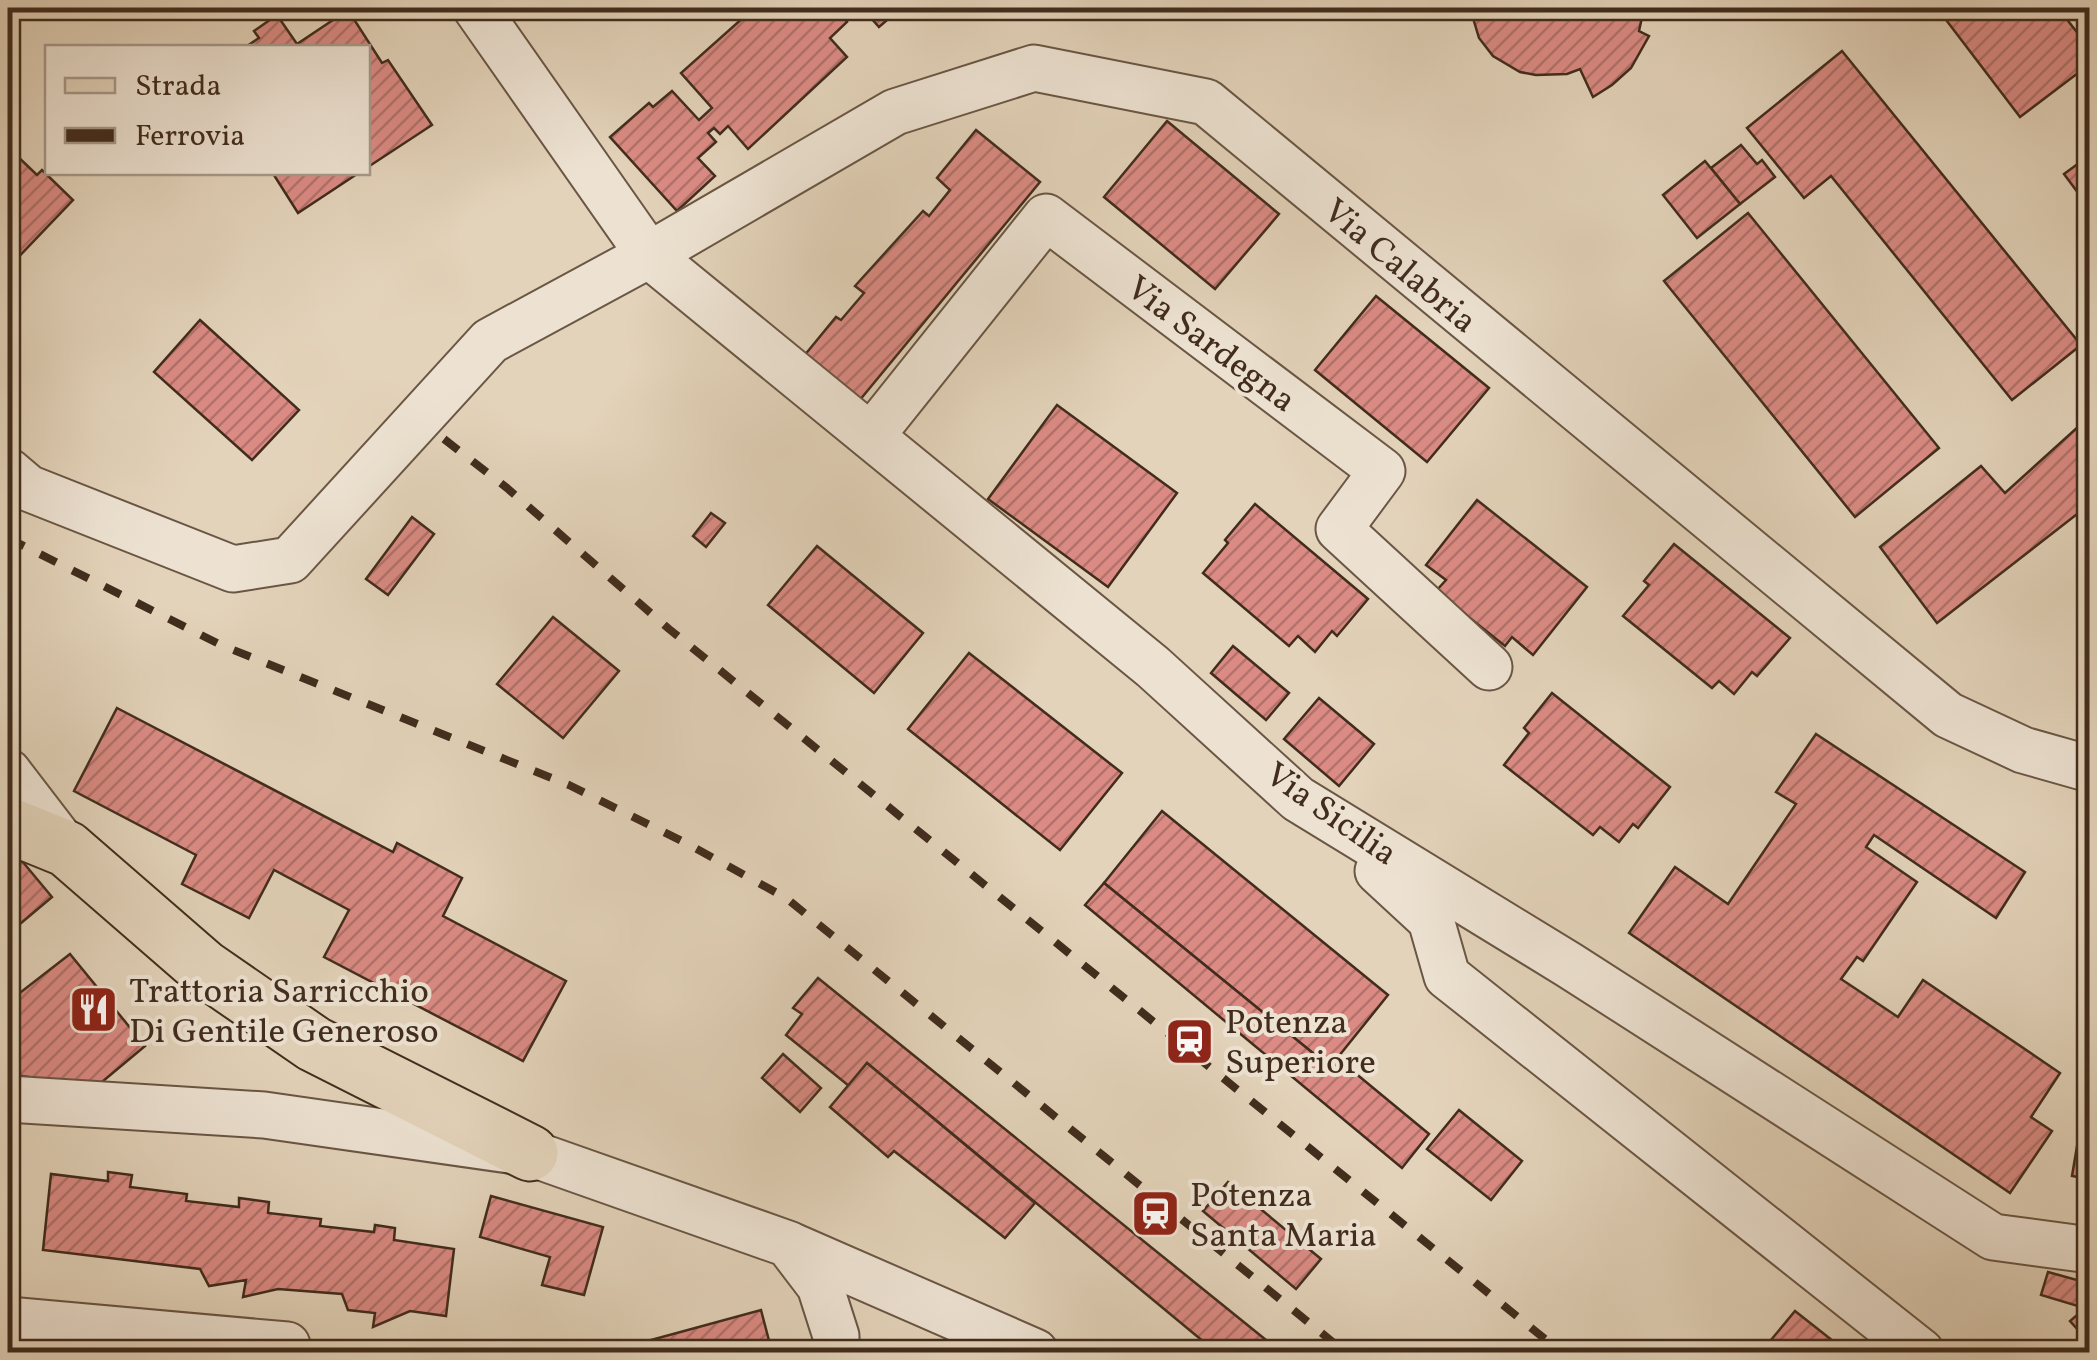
<svg xmlns="http://www.w3.org/2000/svg" width="2097" height="1360" viewBox="0 0 2097 1360" font-family="Vollkorn,serif">
<defs>
<pattern id="building-hatch" width="6" height="6" patternUnits="userSpaceOnUse" patternTransform="scale(2.5)"><rect width="6" height="6" fill="#db8b84"/><path d="M-1 1l2-2M0 6l6-6M5 7l2-2" fill="none" stroke="#b3726b"/></pattern>
</defs>
<rect width="100%" height="100%" fill="#e3d3ba"/>
<filter id="stains"><feTurbulence type="fractalNoise" baseFrequency=".002" numOctaves="4"/><feColorMatrix values="0 0 0 0 .2 0 0 0 0 .09 0 0 0 0 .02 0 0 0 .5 -.17"/></filter>
<radialGradient id="worn" r=".72"><stop offset=".6" stop-color="#630" stop-opacity="0"/><stop offset="1" stop-color="#630" stop-opacity=".3"/></radialGradient>
<g fill="url(#building-hatch)" stroke="#412c1d" stroke-width="2.5">
<polygon points="754,8 842,8 838,11 847,22 830,38 847,57 748,149 728,126 720,134 714,128 708,133 716,142 698,158 715,176 677,211 610,137 649,103 653,107 672,91 699,120 712,108 681,73"/>
<polygon points="862,8 901,8 879,27"/>
<polygon points="1470,8 1644,8 1639,31 1649,36 1631,68 1612,85 1593,97 1580,69 1567,74 1536,75 1520,72 1493,56 1479,38"/>
<polygon points="1937,8 2058,8 2090,49 2090,64 2020,117"/>
<polygon points="348,10 382,63 388,60 432,125 368,167 368,48 244,48 259,38 254,31 277,15 297,44"/>
<polygon points="1842,51 2081,345 2012,400 1831,176 1804,198 1747,128"/>
<polygon points="1167,121 1279,214 1215,289 1104,197"/>
<polygon points="976,130 1040,182 854,407 799,362 836,317 841,320 864,293 855,286 923,211 929,216 950,190 937,178"/>
<polygon points="1741,145 1757,164 1762,160 1775,177 1740,204 1711,168"/>
<polygon points="14,153 37,175 42,170 73,200 8,268 8,159"/>
<polygon points="2090,155 2090,209 2064,174"/>
<polygon points="1705,161 1740,204 1697,238 1663,195"/>
<polygon points="272,172 360,172 298,213"/>
<polygon points="1748,213 1939,448 1855,517 1664,281"/>
<polygon points="1376,296 1489,388 1427,462 1315,370"/>
<polygon points="200,320 299,410 252,460 154,372"/>
<polygon points="1057,405 1177,493 1108,587 988,499"/>
<polygon points="2090,416 2090,504 1937,623 1880,547 1981,466 2005,493"/>
<polygon points="1477,500 1587,587 1533,655 1512,637 1505,646 1436,591 1446,580 1426,565"/>
<polygon points="1255,504 1368,599 1337,636 1332,631 1315,652 1298,636 1289,646 1203,573 1228,543 1225,540"/>
<polygon points="711,513 725,523 706,547 693,536"/>
<polygon points="412,517 434,534 388,595 366,579"/>
<polygon points="1674,544 1790,638 1757,676 1752,672 1734,694 1719,681 1712,688 1623,616 1649,585 1644,581"/>
<polygon points="817,546 923,633 874,693 768,605"/>
<polygon points="553,617 619,671 563,738 497,684"/>
<polygon points="1233,646 1289,693 1266,720 1211,673"/>
<polygon points="969,653 1122,773 1060,850 908,729"/>
<polygon points="1552,693 1670,787 1638,828 1633,824 1619,842 1600,827 1593,835 1504,765 1529,733 1524,728"/>
<polygon points="1319,698 1374,744 1339,786 1284,739"/>
<polygon points="117,708 393,852 397,843 462,878 443,916 566,981 523,1061 324,957 349,910 274,870 249,918 182,884 196,855 74,791"/>
<polygon points="1816,734 2025,872 1996,918 1874,835 1866,847 1917,882 1863,961 1857,957 1841,979 1898,1017 1923,980 2060,1073 2031,1117 2052,1131 2010,1193 1629,933 1675,867 1728,904 1796,804 1776,792"/>
<polygon points="1162,811 1388,995 1330,1067 1104,883"/>
<polygon points="22,861 52,897 8,934 8,873"/>
<polygon points="1104,883 1330,1067 1337,1058 1429,1134 1402,1168 1085,905"/>
<polygon points="70,954 145,1046 96,1087 8,1074 8,1002"/>
<polygon points="818,978 1266,1340 1256,1352 1216,1352 867,1063 849,1086 786,1035 802,1014 793,1008"/>
<polygon points="783,1054 821,1088 800,1112 762,1078"/>
<polygon points="867,1063 1035,1203 1005,1238 894,1151 888,1157 830,1107"/>
<polygon points="2090,1069 2090,1179 2072,1176"/>
<polygon points="1459,1110 1522,1161 1491,1200 1427,1149"/>
<polygon points="108,1172 132,1175 130,1187 187,1194 186,1201 239,1207 239,1198 269,1202 268,1213 321,1219 320,1226 374,1232 375,1225 395,1228 394,1240 454,1249 446,1316 410,1311 373,1327 375,1313 348,1310 342,1294 278,1289 243,1297 246,1280 209,1286 200,1269 43,1250 51,1174 108,1181"/>
<polygon points="1228,1182 1321,1259 1296,1289 1203,1211"/>
<polygon points="491,1196 603,1227 584,1295 542,1285 550,1257 480,1237"/>
<polygon points="2048,1272 2088,1283 2081,1307 2041,1295"/>
<polygon points="2090,1304 2090,1343 2070,1321"/>
<polygon points="761,1310 772,1352 607,1352"/>
<polygon points="1795,1311 1847,1352 1761,1352"/>
</g>
<g fill="none" stroke-linecap="round" stroke-linejoin="round">
<defs>
<g id="minor">
<polyline points="476,8 649,255 1153,667 1298,799 1569,965 1993,1237 2090,1250"/>
<polyline points="871,436 1046,217 1382,471 1339,529 1489,667"/>
<polyline points="8,471 28,488 233,569 290,560 490,341 649,255 895,112 1034,68 1206,102 1948,715 2023,750 2090,769"/>
<polyline points="8,772 67,849"/>
<polyline points="1378,871 1431,920 1447,976 1921,1352"/>
<polyline points="8,1099 264,1115 530,1153 788,1244 820,1286 836,1336 836,1352"/>
<polyline points="790,1245 1035,1352"/>
<polyline points="8,1320 287,1345"/>
</g>
<polyline id="major" points="8,825 67,849 204,968 314,1044 530,1153"/>
</defs>
<use href="#minor" stroke="#6a5644" stroke-width="49"/>
<use href="#major" stroke="#412c1d" stroke-width="59"/>
<g stroke="#412c1d" stroke-width="6" stroke-dasharray="8 5" stroke-linecap="butt">
<polyline points="1178,1352 1191,1352"/>
<polyline points="1267,1352 1268,1351"/>
</g>
<use href="#minor" stroke="#ede2d2" stroke-width="45"/>
<use href="#major" stroke="#e3d3ba" stroke-width="55"/>
<g stroke="#412c1d" stroke-width="8" stroke-dasharray="18 18" stroke-linecap="butt">
<polyline points="444,439 507,488 669,629 1561,1352"/>
<polyline points="8,538 221,645 569,785 686,843 786,898 1345,1352"/>
</g>
</g>
<defs>
<symbol id="restaurant-square" viewBox="-11 -11 22 22"><rect x="-9" y="-9" width="18" height="18" rx="4" fill="#8f2418" stroke="#ede2d2"/><path d="M-5-6h1v4h1v-4h1v4h1v-4h1v5L-1.5 .5V6h-2V.5L-5-1ZM5-6V6H3V1.5H1.5Q1.5-4 5-6Z" fill="#fff"/></symbol>
<symbol id="station-square" viewBox="-11 -11 22 22"><rect x="-9" y="-9" width="18" height="18" rx="4" fill="#8f2418" stroke="#ede2d2"/><path d="M-3-6H3Q5-6 5-4V2Q5 4 3 4L4.5 6H3L1.5 4h-3L-3 6H-4.5L-3 4Q-5 4-5 2V-4Q-5-6-3-6ZM-3.5-4v3h7v-3ZM-3.5 1v1.5H-2V1ZM2 1v1.5H3.5V1Z" fill="#fff"/></symbol>
</defs>
<g fill-rule="evenodd">
<use href="#restaurant-square" x="66" y="982" width="55" height="55"/>
<use href="#station-square" x="1162" y="1014" width="55" height="55"/>
<use href="#station-square" x="1128" y="1186" width="55" height="55"/>
</g>
<g text-anchor="middle" stroke-width="8" stroke-linejoin="round" paint-order="stroke">
<g font-size="35" fill="#412c1d" stroke="#ede2d2">
<text transform="translate(1401 265) rotate(40)" y="12">Via Calabria</text>
<text transform="translate(1212 343) rotate(37)" y="12">Via Sardegna</text>
<text transform="translate(1332 813) rotate(35)" y="12">Via Sicilia</text>
</g>
<g font-size="35" fill="#412c1d" stroke="#ede2d2" text-anchor="start">
<text x="129" y="1002">Trattoria Sarricchio<tspan x="129" dy="40">Di Gentile Generoso</tspan></text>
<text x="1225" y="1033">Potenza<tspan x="1225" dy="40">Superiore</tspan></text>
<text x="1190" y="1206">Potenza<tspan x="1190" dy="40">Santa Maria</tspan></text>
</g>
</g>
<rect width="2097" height="1360" fill="none" stroke="#e3d3ba" stroke-width="40"/>
<rect x="10" y="10" width="2077" height="1340" fill="none" stroke="#412c1d" stroke-width="5"/>
<rect x="20" y="20" width="2057" height="1320" fill="none" stroke="#412c1d" stroke-width="2.5"/>
<rect x="45" y="45" width="325" height="130" fill="#ede2d2" stroke="#a8998a" stroke-width="2.5"/>
<rect x="65" y="78" width="50" height="15" fill="#e3d3ba" stroke="#a8998a" stroke-width="2.5"/>
<text x="135" y="95" font-size="30" fill="#412c1d">Strada</text>
<rect x="65" y="128" width="50" height="15" fill="#412c1d" stroke="#a8998a" stroke-width="2.5"/>
<text x="135" y="145" font-size="30" fill="#412c1d">Ferrovia</text>
<rect width="100%" height="100%" filter="url(#stains)"/>
<rect width="100%" height="100%" fill="url(#worn)"/>
</svg>
